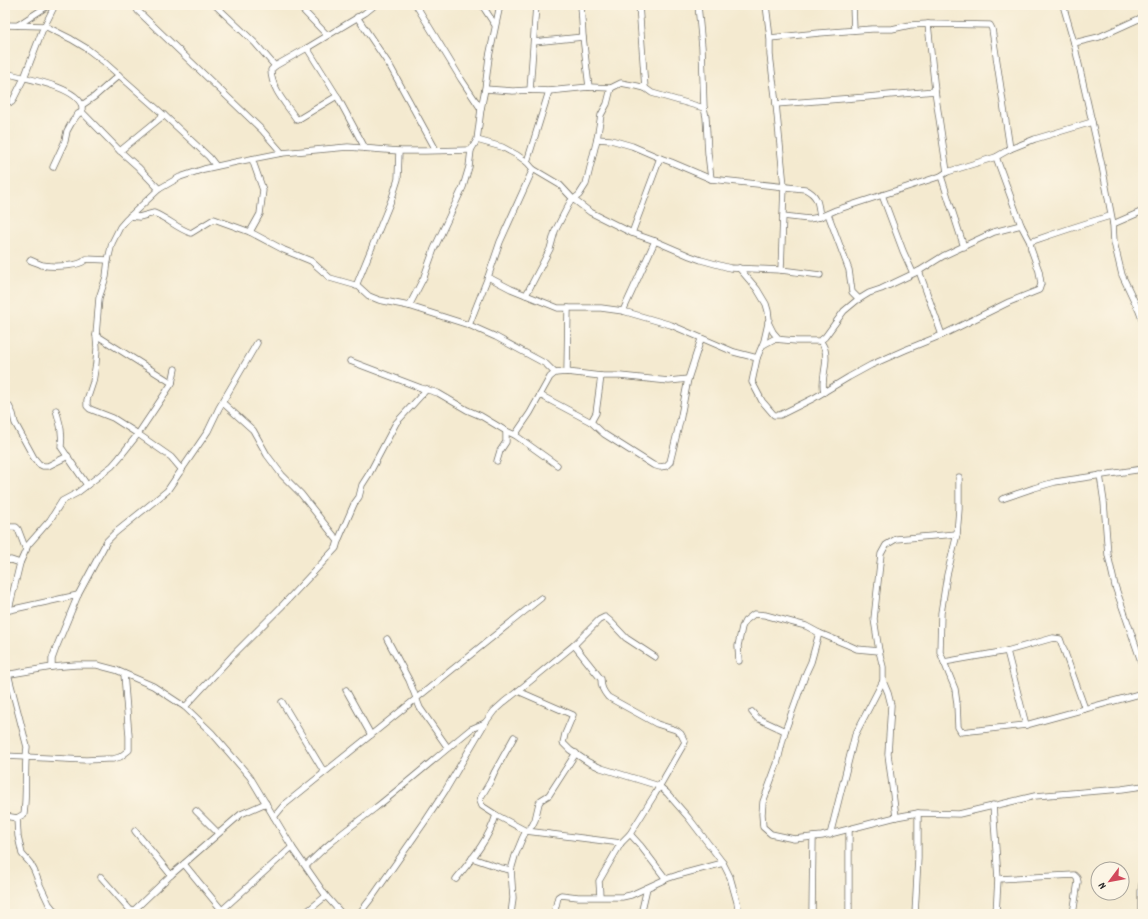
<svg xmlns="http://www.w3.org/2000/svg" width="1148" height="919" viewBox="0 0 1148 919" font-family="Dekko,sans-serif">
<rect width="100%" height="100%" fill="#fcf5e5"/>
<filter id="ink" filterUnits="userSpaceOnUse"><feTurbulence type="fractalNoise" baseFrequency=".025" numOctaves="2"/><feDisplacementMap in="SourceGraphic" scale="8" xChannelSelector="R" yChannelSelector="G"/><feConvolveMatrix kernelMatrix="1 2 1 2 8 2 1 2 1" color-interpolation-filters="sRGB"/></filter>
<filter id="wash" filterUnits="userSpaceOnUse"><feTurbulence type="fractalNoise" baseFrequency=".012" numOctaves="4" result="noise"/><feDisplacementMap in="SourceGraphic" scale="16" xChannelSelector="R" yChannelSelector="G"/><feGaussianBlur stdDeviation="0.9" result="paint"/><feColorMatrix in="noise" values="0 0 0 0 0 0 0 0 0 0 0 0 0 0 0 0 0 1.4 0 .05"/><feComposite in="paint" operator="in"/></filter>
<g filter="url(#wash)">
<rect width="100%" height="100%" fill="#f4ead0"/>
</g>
<g filter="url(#ink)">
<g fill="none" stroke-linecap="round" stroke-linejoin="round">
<defs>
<g id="minor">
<polyline points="135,5 138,11 262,130 282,153"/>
<path d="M215,5l40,38 20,23 -4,4c0,19 16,35 26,50l40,-24"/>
<polyline points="298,5 327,35"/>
<polyline points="416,5 461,79 481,109"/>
<polyline points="482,5 495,25"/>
<polyline points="581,5 583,37 589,87"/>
<polyline points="639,5 645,88"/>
<polyline points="698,5 702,47 704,108 706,117 708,153 711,179"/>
<polyline points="766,5 770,38 770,55 776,104 784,186 781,270"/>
<polyline points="853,5 854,30"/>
<polyline points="1063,5 1074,43 1102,166 1113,224 1114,242 1122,275 1139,311 1143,322"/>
<polyline points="357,17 390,66 436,150"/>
<polyline points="928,24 935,91 947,172"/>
<polyline points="5,25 45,26 71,39 86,48 103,61 164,115 209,157 216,166"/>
<polyline points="18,25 49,5"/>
<polyline points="770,38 819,33 872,29 892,29 910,25 928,24 990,25 992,29 1010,149"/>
<polyline points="534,42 583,37"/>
<polyline points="1074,43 1099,37 1143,17"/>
<polyline points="307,48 337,96 365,148"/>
<polyline points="275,66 307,48 365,13 375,5"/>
<path d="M5,73c18,5 71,13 77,33 0,2 0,4 0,6l38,39 18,16 21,22"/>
<polyline points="485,89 513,91 530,90 549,91 589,87 611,88 621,83 637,86 645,88 652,93 704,108"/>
<polyline points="530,90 536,5"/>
<polyline points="12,102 24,78 42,31 55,5"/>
<polyline points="776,104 867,97 935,91"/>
<polyline points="82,105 94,97 119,75"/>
<path d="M597,139l14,1 21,6 28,12 11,4 40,17 94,10c14,7 13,15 15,28"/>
<polyline points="477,140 502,147 517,155 527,162 533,169 560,185 573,199 590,212 632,233 655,241 690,256 701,260 730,268 781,270 820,275"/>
<polyline points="120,151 164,115"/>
<polyline points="527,162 549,91"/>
<polyline points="53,167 65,141 67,131 72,122 78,114 82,112"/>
<polyline points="941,176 964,247"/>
<polyline points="882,195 903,251 913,273"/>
<polyline points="828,214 849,270 852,292 859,299"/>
<path d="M130,216l9,1 15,-4c13,5 24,16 37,20l23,-14 36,13 34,18 27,11 19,17 28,8 11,10 10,4 30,6 60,19 27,12 50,27 9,9 12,-1 34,4h19l49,5 19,-2"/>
<polyline points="783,216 809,219 820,217 836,210 941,176 947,172 996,157 1010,149 1035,139 1092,122"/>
<polyline points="1113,224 1143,211"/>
<polyline points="250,232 260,214 263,190 252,159"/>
<polyline points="632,233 660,158"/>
<path d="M1030,242c26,-9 53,-18 80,-26"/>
<path d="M30,260c4,2 8,3 12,5 9,2 39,2 44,-6l22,1"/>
<polyline points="739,268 757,289 766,304 768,311 769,319 764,341 757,358 752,382 762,401 774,415 780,415 814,398 849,377 871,365 905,350 942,335 1009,302 1039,290 1041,284 1039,271 1031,249 1030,242 1021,225 996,157"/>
<polyline points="919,271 942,335"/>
<polyline points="488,277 511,289 558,308 601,308 623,311 671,325 734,352 757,358"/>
<polyline points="356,286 392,198 398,179 399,151"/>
<polyline points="526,295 550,249 555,231 570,202 579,195 586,184 597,139 601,115 607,104 611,88"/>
<polyline points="409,306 424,277 434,249 463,187 469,167 471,150 477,140 481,109 485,89 489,57 500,5"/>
<polyline points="623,311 655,241"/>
<polyline points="768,322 773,332 779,339"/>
<polyline points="469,325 488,277 500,242 533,169"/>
<polyline points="96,335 172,383"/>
<path d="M820,341c2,2 4,6 5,9 4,14 -5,28 -1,42"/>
<polyline points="763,345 774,339 796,341 820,341 825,337 844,311 856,301 869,293 881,289 919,271 943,256 994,232 1021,225"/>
<polyline points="350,361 421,388 438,393 467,410 481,416 506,431 515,435 557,465"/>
<polyline points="567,372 568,308"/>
<polyline points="540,395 591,422 604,434 653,465 660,467 666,466 670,462 680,421 688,379 701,339"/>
<polyline points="223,403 253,430 267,455 282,475 301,494 338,541"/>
<polyline points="5,407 9,406 13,414 15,423 34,458 39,464 43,466 48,466 68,456"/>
<path d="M56,410c4,14 7,23 5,37l26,38"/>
<polyline points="591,422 596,413 601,376"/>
<polyline points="515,435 530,413 550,377 555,373"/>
<polyline points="497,461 500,451 506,442 506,431"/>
<polyline points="182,470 171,457 138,434 113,418 90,409 87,406 87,400 93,382 96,363 97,348 96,335 99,298 106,277 108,260 112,243 120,227 126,220 159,189 180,177 204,169 236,162 282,153 348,147 399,151 425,151 471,150"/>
<polyline points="1100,475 1104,502 1108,555 1115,586 1143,667"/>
<polyline points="959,477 959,509 957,534 947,575 941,613 940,652 955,689 957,704 958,727 961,732 1026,725 1143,693"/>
<polyline points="1002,499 1034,488 1055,482 1143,469"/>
<polyline points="5,527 16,527 18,529 26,550"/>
<polyline points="5,561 11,560 20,563"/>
<polyline points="9,609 20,563 28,545 50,520 62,501 77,493 112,466 119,458 138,434 172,383 175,369"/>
<polyline points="5,611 78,595"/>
<polyline points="819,633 811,662 806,673 785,731 777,764 763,802 762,814 763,827 771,834 794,839 822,836 896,817 918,813 959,814 1035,796 1122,789 1143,786"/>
<polyline points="387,639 409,680 420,708 448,748"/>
<path d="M574,645l27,34c0,8 2,12 7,18l49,27 19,6 5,4 4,8 -30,52 -25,40 -9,9 -22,38 1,15"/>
<polyline points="1007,651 1026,725"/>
<polyline points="739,661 738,646 742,627 745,621 754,614 765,615 806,626 819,633 848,645 857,649 879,651"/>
<polyline points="944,662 1007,651 1053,638 1060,639 1085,709"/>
<polyline points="52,667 52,659 56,648 78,595 107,541 115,533 167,491 208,431 219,408 257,343"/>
<path d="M8,674l19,73c-3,22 0,45 -3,67l-7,4 1,18 4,18 8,9 4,7 6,15 9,19 8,10"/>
<polyline points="5,675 52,667 76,665 97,665 116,670 153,686 185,707 212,733 250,777 292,847 326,896 342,914"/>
<polyline points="346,690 371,735"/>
<polyline points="518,691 573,715 565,734 563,743 570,750 588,762 601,768 659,786 667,793 688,817 723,863 730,877 737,902 739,914"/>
<polyline points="282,702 324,772"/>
<polyline points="185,707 233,655 281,607 336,548 338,541 354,504 359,497 362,485 369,474 396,423 427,389"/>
<polyline points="752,712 757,718 785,731"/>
<polyline points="514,737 494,773 490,782 481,797 480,801 482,806 496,815 526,831 621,843"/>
<polyline points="5,756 86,760 107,759 113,759 120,757 129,750 129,736 124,674"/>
<polyline points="993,805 998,879 996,914"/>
<polyline points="196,811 218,833"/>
<polyline points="5,816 17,818"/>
<polyline points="274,817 284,805 541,598"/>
<polyline points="896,817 888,754 891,705 888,693 883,681 883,667 879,651 874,619 881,554 886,545 896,539 957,534"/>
<polyline points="135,831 171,875"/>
<polyline points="630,834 640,845 666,879"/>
<polyline points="830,835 855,735 883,681"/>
<polyline points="472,858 501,868 511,870"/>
<polyline points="184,864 225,914"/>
<path d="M306,866c21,-22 44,-39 68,-57 33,-26 65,-54 97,-80l14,-6"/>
<polyline points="101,877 132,912"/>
<path d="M456,879c16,-20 33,-40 40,-64"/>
<polyline points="998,879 1074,875 1077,878 1078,882 1073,914"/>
<polyline points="222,910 292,847"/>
<polyline points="130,914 171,875 241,814 266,803"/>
<polyline points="304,914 326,896"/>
<polyline points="359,914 373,896 426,820 445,791 485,723 494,711 504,702 518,691 574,645 599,620 605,617 610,621 626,638 655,657"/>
<polyline points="511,914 513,898 511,870 515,856 522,839 526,831 532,826 535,820 539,803 541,800 549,795 576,753"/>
<polyline points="554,914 558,897 561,895 578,897 622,897 631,895 666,879 678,875 723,863"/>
<polyline points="641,914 647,888"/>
<polyline points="812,914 813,837"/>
<polyline points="849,914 849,830"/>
<polyline points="915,914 918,858 918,813"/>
<polyline points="1141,914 1141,891 1143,879"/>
</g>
</defs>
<use href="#minor" stroke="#716e65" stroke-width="7"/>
<use href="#minor" stroke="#fff" stroke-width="5.5"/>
</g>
</g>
<rect width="1148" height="919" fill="none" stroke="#fcf5e5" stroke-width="20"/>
<g transform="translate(1110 881) rotate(238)"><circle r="19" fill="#fcf5e5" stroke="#a8a49b"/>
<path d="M0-3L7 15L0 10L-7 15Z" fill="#d1495b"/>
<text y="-6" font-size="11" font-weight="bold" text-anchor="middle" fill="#2b2b2b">N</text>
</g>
</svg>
